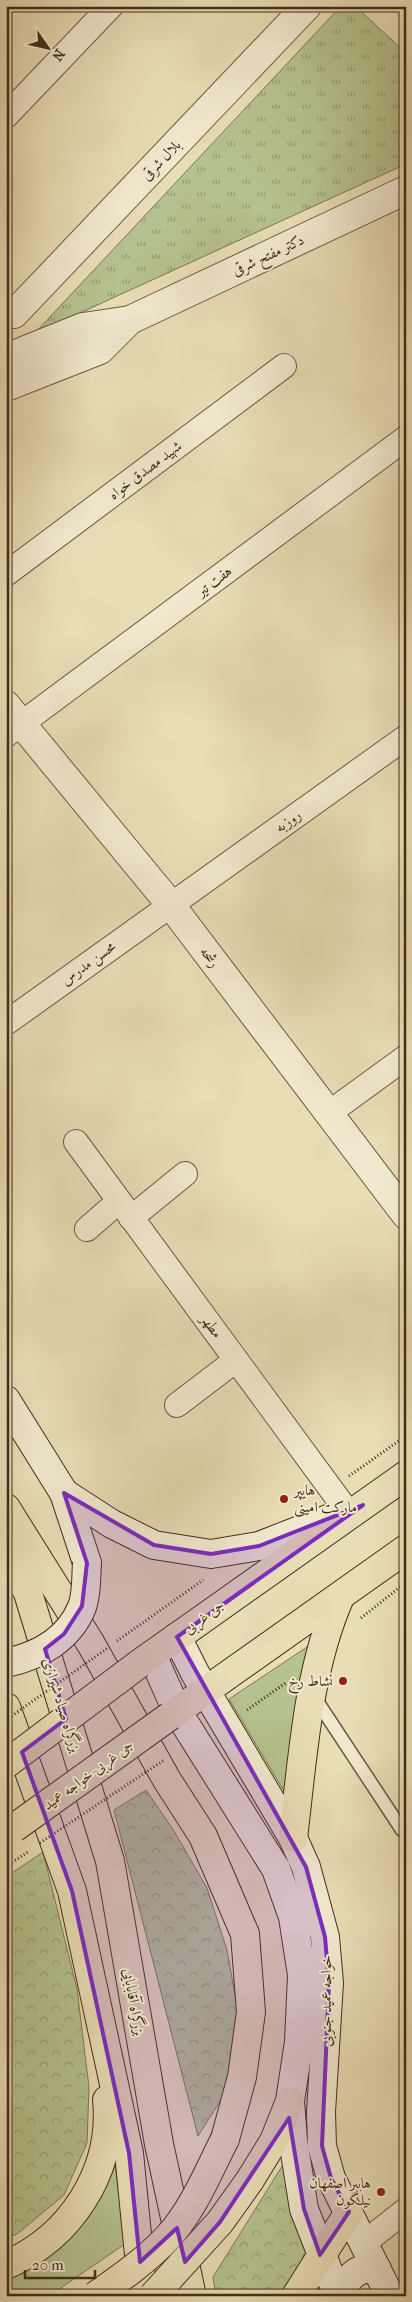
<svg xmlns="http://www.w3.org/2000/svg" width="412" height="2302" viewBox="0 0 412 2302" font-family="'IM FELL French Canon',Amiri,serif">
<defs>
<pattern id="forest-crowns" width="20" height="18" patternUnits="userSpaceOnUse" patternTransform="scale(1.25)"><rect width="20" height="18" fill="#b5c18e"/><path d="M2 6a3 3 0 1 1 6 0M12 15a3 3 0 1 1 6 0" fill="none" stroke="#959d73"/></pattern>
<pattern id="park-tufts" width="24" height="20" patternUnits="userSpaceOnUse" patternTransform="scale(1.25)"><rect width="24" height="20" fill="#b5c18e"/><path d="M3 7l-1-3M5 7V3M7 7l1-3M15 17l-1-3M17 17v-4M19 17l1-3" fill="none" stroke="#959d73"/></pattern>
</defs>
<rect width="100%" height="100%" fill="#e9ddb5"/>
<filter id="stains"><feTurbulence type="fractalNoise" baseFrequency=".004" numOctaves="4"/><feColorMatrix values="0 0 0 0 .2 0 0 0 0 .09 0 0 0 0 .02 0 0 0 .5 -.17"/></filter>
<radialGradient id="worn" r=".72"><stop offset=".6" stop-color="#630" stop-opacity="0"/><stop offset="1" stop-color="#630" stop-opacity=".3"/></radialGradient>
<g fill="#b5c18e" stroke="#7b7855">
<polygon points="310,1645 287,1796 229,1699"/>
<polygon points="115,2163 125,2244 49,2296 6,2296 6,2277 80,2224"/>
</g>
<g fill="url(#forest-crowns)" stroke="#7b7855">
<polygon points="146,1790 174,1831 207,1888 227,1950 238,2012 228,2089 198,2136 114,1810"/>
<polygon points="43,1852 77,1989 89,2087 87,2143 64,2195 17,2234 6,2239 6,1877"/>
<polygon points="289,2155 310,2259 289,2296 216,2296 213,2277"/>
</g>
<polygon fill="url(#park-tufts)" stroke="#7b7855" points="341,6 355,6 406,53 406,164 34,334"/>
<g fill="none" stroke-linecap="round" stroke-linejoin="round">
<defs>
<polyline id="service" points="313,1695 402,1830"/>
<g id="minor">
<polyline points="6,116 111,6"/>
<polyline points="6,574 284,366"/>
<polyline points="6,735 406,438"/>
<polyline points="6,1023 406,737"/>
<polyline points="329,1113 406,1057"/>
<polyline points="76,1142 347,1511"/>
<polyline points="131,1218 185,1174"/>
<polyline points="87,1229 119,1201"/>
<polyline points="177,1405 236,1360"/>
<polyline points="364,2243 406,2210"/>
</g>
<g id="tertiary">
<polyline points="14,314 307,6"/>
<polyline points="6,358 83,327 130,320 406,190"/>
<polyline points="6,387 100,350 130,320"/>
<polyline points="6,705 170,904 406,1215"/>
</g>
<g id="secondary">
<polyline points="6,1400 64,1493 87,1563"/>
<polyline points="64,1493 112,1524 154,1545 211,1554 259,1546 346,1512"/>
<polyline points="177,1637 195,1673 293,1838 306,1867 325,1937 329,1983 321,2112 322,2146 331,2178 390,2296"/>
<polyline points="152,1655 177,1711 276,1869 293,1917 302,1975 299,2042 290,2101 293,2140 304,2209 338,2296"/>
<path d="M338,2294c11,-16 17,-28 39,-25"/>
</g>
<g id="primary">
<polyline points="139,1664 406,1475"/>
<polyline points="170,1716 406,1549"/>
<path d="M293,1838c10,-81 14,-165 47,-241"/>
</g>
<g id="trunk">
<polyline points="6,1508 91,1644 167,1780 203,1836 245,1934 251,2012 242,2077 225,2139"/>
<polyline points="6,1552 28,1593 110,1861 159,2144 192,2296"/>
<polyline points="6,1707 72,1891 129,2153 143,2296"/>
<polyline points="250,2180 274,2141 290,2101"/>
<path d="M6,2265c65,-28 108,-94 101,-165"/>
<polyline points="296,2296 349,2212"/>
</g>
</defs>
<use href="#service" stroke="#6b5a42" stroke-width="15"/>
<use href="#minor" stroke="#6b5a42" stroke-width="26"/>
<use href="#tertiary" stroke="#6b5a42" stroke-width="30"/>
<use href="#secondary" stroke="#412e1c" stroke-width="30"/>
<use href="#primary" stroke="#412e1c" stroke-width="30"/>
<use href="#trunk" stroke="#412e1c" stroke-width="30"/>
<g stroke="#412e1c" stroke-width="3" stroke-dasharray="1 2.5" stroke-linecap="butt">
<polyline points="349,1476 406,1436"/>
<polyline points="361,1618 405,1583"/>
<polyline points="117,1641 203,1580"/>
<polyline points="247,1710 287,1682"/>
<polyline points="6,1866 28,1852"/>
</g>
<use href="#service" stroke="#f1e9cf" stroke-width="12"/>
<use href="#minor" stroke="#f1e9cf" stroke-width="24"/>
<use href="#tertiary" stroke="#f1e9cf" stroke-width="28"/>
<use href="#secondary" stroke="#f1e9cf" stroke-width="28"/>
<use href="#primary" stroke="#e9ddb5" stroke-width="28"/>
<use href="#trunk" stroke="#e9ddb5" stroke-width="28"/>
<defs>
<path id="secondary-bridge" d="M6,1663c33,-7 63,-24 76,-56 5,-13 4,-31 5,-44"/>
<g id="primary-bridge">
<polyline points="6,1764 139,1664"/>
<polyline points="14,1828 170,1716"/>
</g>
<g id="trunk-bridge">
<path d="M95,2296c26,-18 53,-37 74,-60 24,-26 40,-66 56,-97"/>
<polyline points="153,2296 220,2222 250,2180"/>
</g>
</defs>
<use href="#secondary-bridge" stroke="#412e1c" stroke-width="30" stroke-linecap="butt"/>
<use href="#primary-bridge" stroke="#412e1c" stroke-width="30" stroke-linecap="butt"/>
<use href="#trunk-bridge" stroke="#412e1c" stroke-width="30" stroke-linecap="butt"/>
<g stroke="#412e1c" stroke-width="3" stroke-dasharray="1 2.5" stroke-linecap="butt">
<polyline points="6,1720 109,1647"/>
<polyline points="40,1843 164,1760"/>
</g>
<use href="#secondary-bridge" stroke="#f1e9cf" stroke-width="28"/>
<use href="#primary-bridge" stroke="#e9ddb5" stroke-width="28"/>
<use href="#trunk-bridge" stroke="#e9ddb5" stroke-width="28"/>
</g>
<path fill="#7b2cbf" fill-opacity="0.2" stroke="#7b2cbf" stroke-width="4" stroke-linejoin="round" d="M64,1493l90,52 57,9 48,-8 104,-41 -186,132 129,230 19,70 4,46 -7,163 9,32 18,34 -29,43 -16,-46 -15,-91 -69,104 -35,40 -8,-34 -37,34 -11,-109 -57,-262 -50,-139 44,-33 -21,-70 19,-15 18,-28 5,-43z"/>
<g fill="#8f2418" stroke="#f1e9cf" stroke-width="2">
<circle cx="284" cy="1499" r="5"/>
<circle cx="343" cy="1681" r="5"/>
<circle cx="381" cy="2192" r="5"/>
</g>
<g text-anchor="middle" stroke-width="4" stroke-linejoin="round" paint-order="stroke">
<g font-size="15" fill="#412e1c" stroke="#f1e9cf">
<text transform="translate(161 160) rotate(-46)" y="5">بلال شرقی</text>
<text transform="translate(268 255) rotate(-25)" y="5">دکتر مفتح شرقی</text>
<text transform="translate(145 470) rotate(-37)" y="5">شهید مصدق خواه</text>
<text transform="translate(214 581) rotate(-37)" y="5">هفت تیر</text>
<text transform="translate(288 821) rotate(-35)" y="5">روزبه</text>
<text transform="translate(210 957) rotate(53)" y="5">رشحه</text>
<text transform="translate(88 963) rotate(-36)" y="5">محسن مدرس</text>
<text transform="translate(212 1326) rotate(54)" y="5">مطهر</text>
<text transform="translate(204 1617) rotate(-36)" y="5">جی غربی</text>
<text transform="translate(62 1705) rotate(73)" y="5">بزرگراه صیاد شیرازی</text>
<text transform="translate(88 1775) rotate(-36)" y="5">جی غربی-خواجه عمید</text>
<text transform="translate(326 2001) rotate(-90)" y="5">خواجه عمید جنوبی</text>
<text transform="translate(134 2002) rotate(80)" y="5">بزرگراه آقابابایی</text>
</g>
<g font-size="15" fill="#412e1c" stroke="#f1e9cf" text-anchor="end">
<text x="294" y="1495" text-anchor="start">هایپر<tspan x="294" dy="17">مارکت امینی</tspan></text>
<text x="333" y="1686">نشاط رخ</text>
<text x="371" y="2188">هایپر اصفهان<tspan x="371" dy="17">نیلگون</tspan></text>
</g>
</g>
<rect width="412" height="2302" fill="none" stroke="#e9ddb5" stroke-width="25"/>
<rect x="8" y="8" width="397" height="2287" fill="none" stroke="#412e1c" stroke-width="2.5"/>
<rect x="12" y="12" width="387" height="2277" fill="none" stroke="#412e1c"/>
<g transform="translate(48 48) rotate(124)" stroke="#f1e9cf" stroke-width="4" paint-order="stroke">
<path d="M0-4L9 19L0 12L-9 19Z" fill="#412e1c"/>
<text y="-8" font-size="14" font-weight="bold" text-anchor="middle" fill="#412e1c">N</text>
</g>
<path d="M25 2270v8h70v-8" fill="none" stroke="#412e1c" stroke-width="2.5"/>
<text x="32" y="2270" font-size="15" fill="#412e1c" stroke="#f1e9cf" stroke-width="4" paint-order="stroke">20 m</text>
<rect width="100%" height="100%" filter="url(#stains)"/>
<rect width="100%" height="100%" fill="url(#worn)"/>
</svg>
